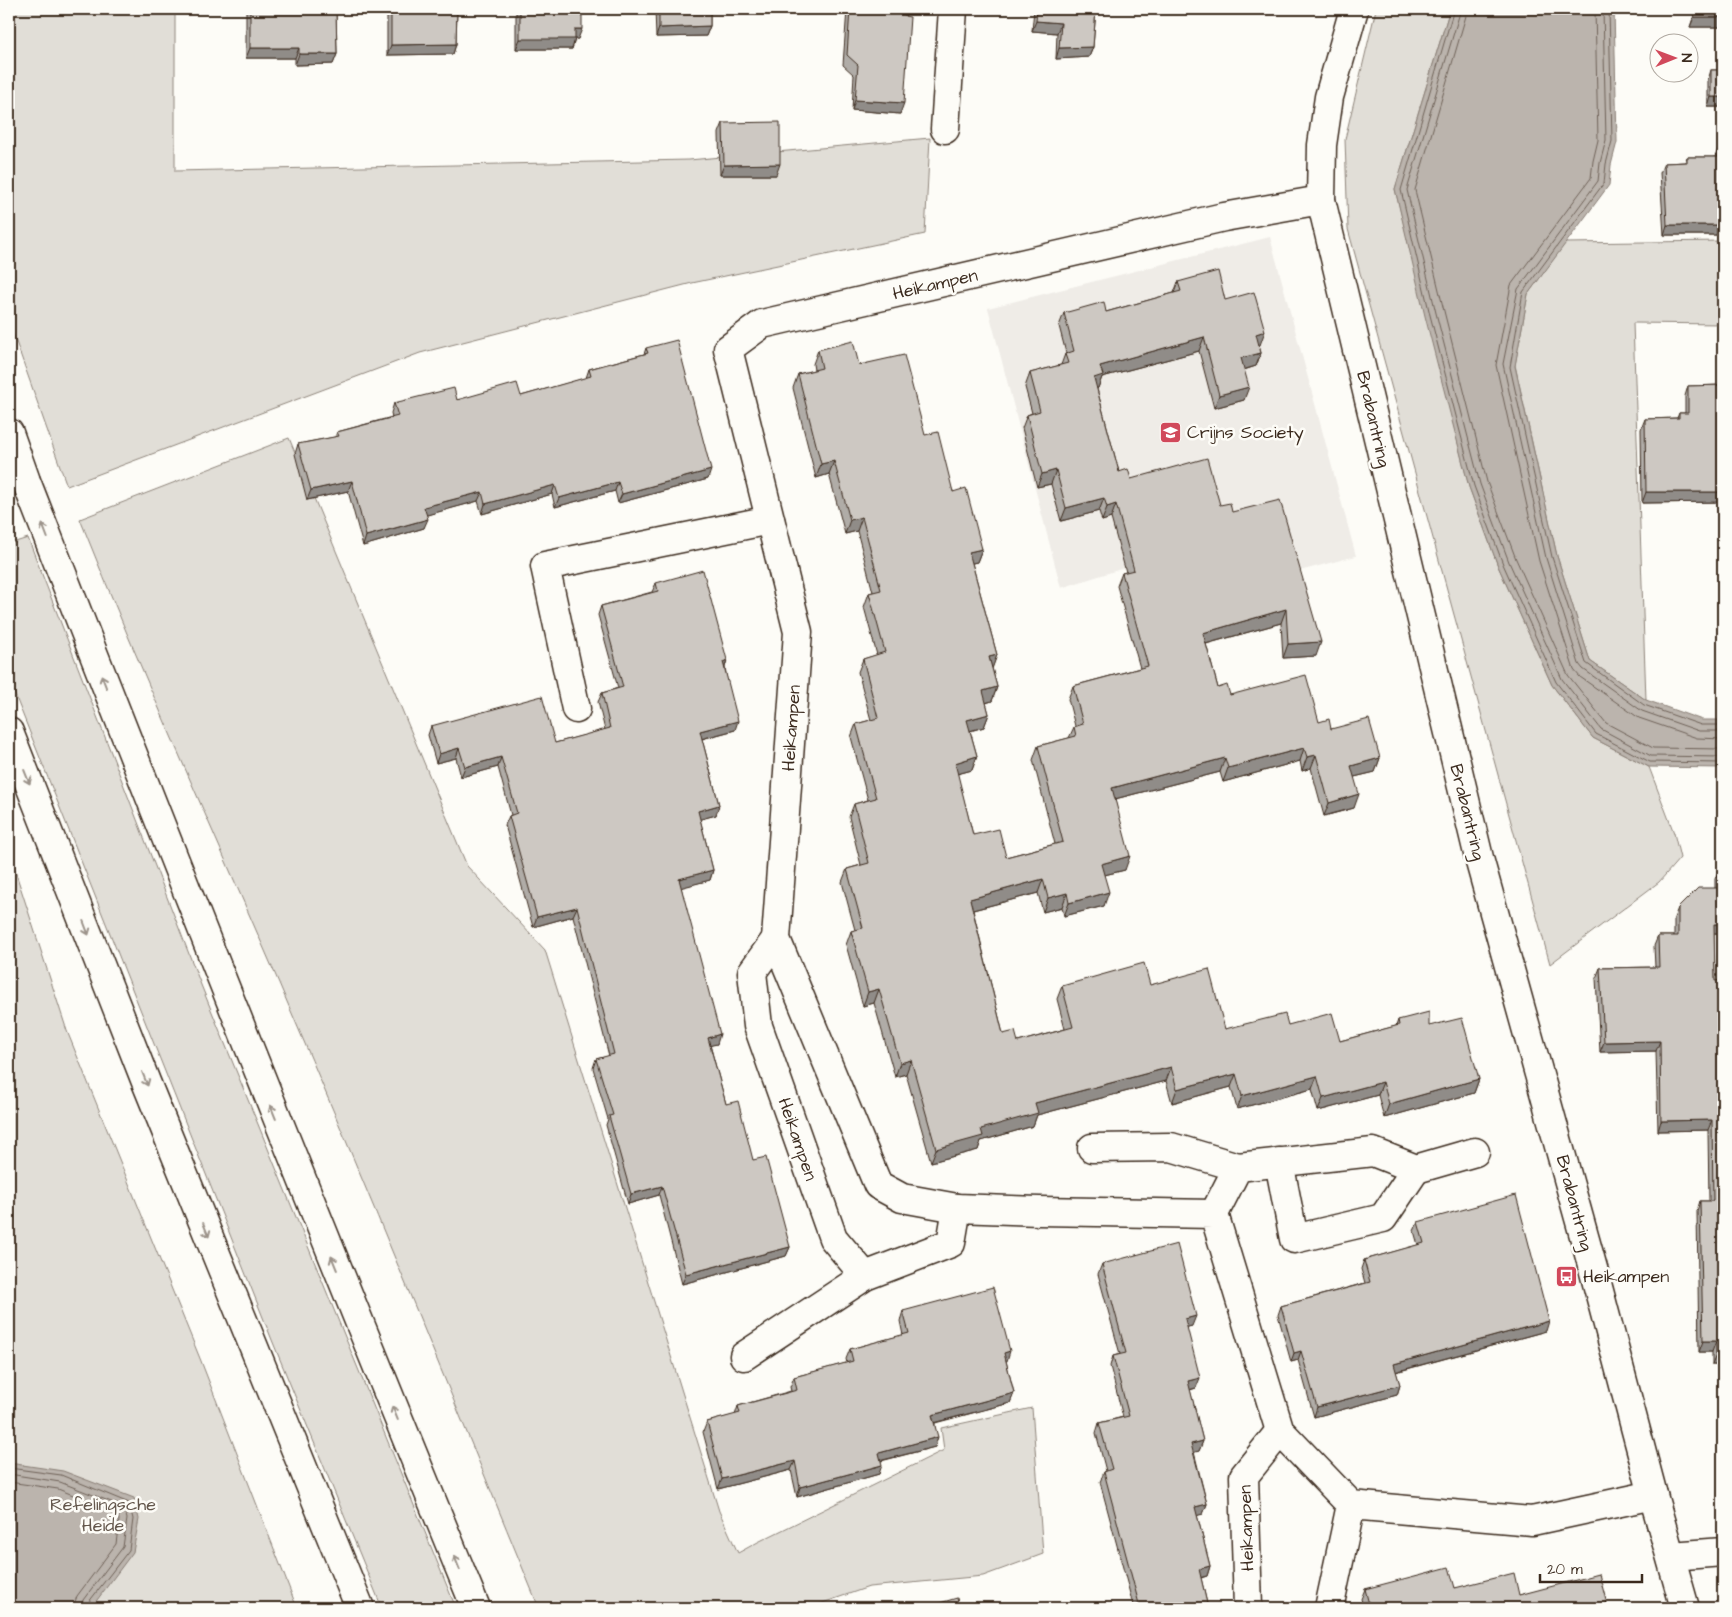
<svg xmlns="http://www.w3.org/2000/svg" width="1732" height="1617" viewBox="0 0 1732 1617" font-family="'Architects Daughter',sans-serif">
<rect width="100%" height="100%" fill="#fdfcf7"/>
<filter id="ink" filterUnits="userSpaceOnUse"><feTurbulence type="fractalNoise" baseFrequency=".02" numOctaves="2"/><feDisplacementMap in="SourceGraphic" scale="10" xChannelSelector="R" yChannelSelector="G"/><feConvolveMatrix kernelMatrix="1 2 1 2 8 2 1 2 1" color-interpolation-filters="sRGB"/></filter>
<g filter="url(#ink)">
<polygon fill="#efece7" points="1270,237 1356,556 1160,608 1146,561 1061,588 988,308"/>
<g fill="#e1ded7" stroke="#8e847a">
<polygon points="9,9 171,9 175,12 175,171 689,160 930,138 925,234 692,283 420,353 67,486 9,322"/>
<polygon points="1376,9 1450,9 1395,189 1469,487 1498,566 1552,685 1593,738 1649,767 1674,833 1680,858 1659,882 1550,964 1348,229 1345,139"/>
<polygon points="1723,241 1723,324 1633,323 1646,700 1590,661 1557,556 1515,365 1528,294 1565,243"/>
<path d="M289,438l178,428 78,84 174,561 19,42 20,-11 186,-92 -3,-22 91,-20 11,146 -60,22 -114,11 -61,21h-269c-86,-209 -171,-418 -260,-625 -67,-155 -137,-308 -199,-464z"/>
<polygon points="28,538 201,985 456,1608 382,1608 272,1340 9,680 9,544"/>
<polygon points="9,852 67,1031 201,1361 297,1608 9,1608"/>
</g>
<g fill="#bbb4ad" stroke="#887d74">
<polygon points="1450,9 1614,9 1617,142 1611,165 1609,185 1528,294 1515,366 1557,556 1590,661 1646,700 1702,720 1723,720 1723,768 1649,767 1593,738 1552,685 1498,566 1469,487 1425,316 1395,189"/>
<polygon points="9,1463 63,1471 134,1498 139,1519 133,1552 91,1608 9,1608"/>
</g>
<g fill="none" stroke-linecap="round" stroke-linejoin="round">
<g stroke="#6e6157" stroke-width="1">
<polyline points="1454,9 1401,190 1430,315 1474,486 1503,564 1556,682 1596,734 1650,762 1723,763"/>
<polyline points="1461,9 1407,190 1436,313 1480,484 1509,562 1562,679 1601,729 1651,756 1723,757"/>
<polyline points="1468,9 1415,190 1444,311 1487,482 1516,559 1568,675 1606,723 1653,748 1723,749"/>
<polyline points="1595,9 1598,140 1593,161 1591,178 1511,285 1496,365 1539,561 1574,670 1580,677 1639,718 1697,738 1723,739"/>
<polyline points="1603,9 1606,140 1600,163 1598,181 1518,289 1503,364 1546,558 1579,664 1583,669 1642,711 1699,731 1723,731"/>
<polyline points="1609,9 1612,141 1606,164 1604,183 1523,292 1510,367 1552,557 1586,663 1644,705 1701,725 1723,725"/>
<polyline points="9,1468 61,1475 129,1503 133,1519 129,1550 88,1603 87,1608"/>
<polyline points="9,1474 60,1482 124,1507 127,1519 123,1547 83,1600 81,1608"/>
<polyline points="9,1482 58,1489 118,1513 119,1520 116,1544 77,1596 73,1608"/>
</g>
<defs>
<g id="minor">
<polyline points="1354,9 1329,97 1322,145 1321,200 1480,862 1594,1272 1653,1495 1685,1608"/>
<polyline points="945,129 953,9"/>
<polyline points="1321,200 1224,217 762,324 728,349 798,632 776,939 878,1185 902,1198 957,1208 1039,1211 1214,1214 1280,1431 1351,1505 1532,1521 1653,1495"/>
<polyline points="576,709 545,566 770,520"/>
<polyline points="776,939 752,972 758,1026 833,1238 865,1276"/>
<polyline points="1092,1148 1171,1147 1238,1167"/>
<polyline points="1279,1162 1294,1239 1383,1218 1416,1169"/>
<polyline points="1214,1214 1238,1167 1373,1152 1416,1169 1475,1152"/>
<polyline points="744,1356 865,1276 951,1243 957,1208"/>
<polyline points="1671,1556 1723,1552"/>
<polyline points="1248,1608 1244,1476 1280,1431"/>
<polyline points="1329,1608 1351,1505"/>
</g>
<g id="highway">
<path d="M9,433l17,48c147,377 296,753 450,1127"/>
<polyline points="9,732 146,1082 360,1608"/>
</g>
</defs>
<use href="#minor" stroke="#3b2a1e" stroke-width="31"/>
<use href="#highway" stroke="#3b2a1e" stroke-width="31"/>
<use href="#minor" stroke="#fdfcf7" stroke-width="28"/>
<use href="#highway" stroke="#fdfcf7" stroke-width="28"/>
</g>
<g fill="#b0aca7" stroke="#3b2a1e">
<polygon points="246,9 336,9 337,54 333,64 295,65 295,58 246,58"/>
<polygon points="387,9 457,9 456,44 453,54 387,55"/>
<polygon points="516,9 582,9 578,39 575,39 572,49 516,49"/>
<polygon points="655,9 710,9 710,26 706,36 656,37"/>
<polygon points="847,9 906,9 900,114 852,110 854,75 843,65"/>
<polygon points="1034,9 1096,9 1093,47 1089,57 1056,59 1057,33 1032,31"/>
<polygon points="1696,9 1723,9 1723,239 1723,235 1664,235 1660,173 1664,163 1685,162 1687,157 1715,157 1718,149 1723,149 1722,107 1708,107 1708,80 1711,70 1722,70 1722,27 1690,27"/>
<polygon points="723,123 776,175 720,175 719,133"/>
<polygon points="1178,282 1225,300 1260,345 1259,345 1261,353 1256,366 1244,370 1244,400 1214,408 1199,351 1102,377 1098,388 1097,389 1119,472 1131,479 1220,505 1232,512 1316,656 1283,658 1281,623 1206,644 1218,688 1230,695 1319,722 1331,729 1380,758 1375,772 1354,777 1354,808 1324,816 1311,768 1302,771 1300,761 1223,782 1220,772 1115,799 1125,870 1104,875 1104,906 1064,916 1062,907 1043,912 1038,893 973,910 1003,1034 1018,1042 1065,1029 1057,999 1062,986 1150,985 1225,1029 1288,1025 1340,1041 1396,1026 1398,1020 1429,1026 1479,1079 1474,1093 1384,1118 1378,1095 1318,1111 1312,1089 1237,1109 1231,1087 1172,1103 1166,1081 1037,1115 1033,1126 981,1141 978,1150 931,1162 906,1074 895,1077 874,1003 863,1006 846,945 851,931 855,930 842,882 847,869 861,865 849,817 854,804 868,800 851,737 856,724 871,720 858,672 863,659 877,655 864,607 869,593 873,592 857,531 845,534 829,474 816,478 793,388 798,374 814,370 813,364 818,350 859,365 925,435 982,549 977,562 972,563 997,655 992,668 997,687 992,701 986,703 989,714 984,727 970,731 977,756 972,770 957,774 973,835 1006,857 1055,844 1033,760 1038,746 1069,738 1074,727 1075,726 1068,699 1073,686 1140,668 1117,586 1122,573 1126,572 1111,518 1102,521 1099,511 1061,521 1051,484 1037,487 1022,428 1027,415 1032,413 1025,387 1030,373 1061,365 1065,354 1066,353 1059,326 1064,313 1106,312 1174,293"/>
<polygon points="646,348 708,479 618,503 615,491 555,507 552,494 482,514 478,501 426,515 424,528 363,546 348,491 307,500 295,454 298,444 335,437 337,432 392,417 391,413 394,403 521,396 586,378 589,369 644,354"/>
<polygon points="1723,385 1723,502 1642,503 1641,429 1645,419 1677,418 1679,413 1685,413 1685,396 1688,386"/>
<polygon points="656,583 727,660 725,667 735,730 702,739 719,805 716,815 700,819 713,870 710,880 681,887 717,1044 710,1045 726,1104 753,1160 790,1247 786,1256 682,1284 659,1195 628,1204 606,1125 608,1119 593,1068 596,1059 609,1056 573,916 533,927 505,825 509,816 511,815 498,767 461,777 456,758 436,763 428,735 431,726 555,743 605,730 598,702 602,693 618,688 598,615 601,606 652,592"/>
<polygon points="1719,869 1723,869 1723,934 1714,934 1723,1365 1712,1365 1712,1352 1699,1352 1697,1211 1700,1201 1709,1201 1708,1130 1658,1131 1656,1051 1600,1052 1596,978 1600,968 1655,967 1654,946 1658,936 1674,936 1674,918 1678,908 1715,888 1715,879"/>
<polygon points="1418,1222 1546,1331 1396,1372 1400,1385 1397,1395 1314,1417 1298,1360 1291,1362 1278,1315 1281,1306 1365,1283 1361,1269 1364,1260 1418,1245 1414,1231"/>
<polygon points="1102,1264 1192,1326 1187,1327 1196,1388 1190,1390 1203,1441 1199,1451 1194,1452 1207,1504 1203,1514 1197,1515 1210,1566 1207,1576 1201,1578 1208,1608 1126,1608 1127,1607 1133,1605 1100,1482 1104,1472 1106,1471 1096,1433 1099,1423 1123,1417 1110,1366 1113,1356 1120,1354 1098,1274"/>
<polygon points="903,1311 1007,1361 1006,1361 1014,1393 1010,1403 935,1423 935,1447 881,1461 879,1474 797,1497 791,1470 718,1489 703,1432 707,1422 735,1415 738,1406 791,1391 790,1387 794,1377 847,1363 846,1359 850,1349 903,1335 900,1321"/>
<polygon points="1455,1588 1519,1595 1608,1608 1364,1608 1361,1599 1365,1589"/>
</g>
<g fill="#908c88" stroke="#3b2a1e">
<polygon points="1694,17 1723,17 1723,22 1722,27 1690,27"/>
<polygon points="1036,21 1061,23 1057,33 1032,31"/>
<polygon points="710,26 706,36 656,37 659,28"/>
<polygon points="575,29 582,29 578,39 575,39 572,49 516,49 520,39"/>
<polygon points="456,44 453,54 387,55 391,45"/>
<polygon points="1093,47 1089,57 1056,59 1059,48"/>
<polygon points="250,48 299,48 295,58 246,58"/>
<polygon points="299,54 337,54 333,64 295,65"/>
<polygon points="1711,97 1723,97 1723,103 1722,107 1708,107"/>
<polygon points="855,100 904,103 900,114 852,110"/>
<polygon points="780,164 776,175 720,175 724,165"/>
<polygon points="1667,225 1723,225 1723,235 1664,235"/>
<polygon points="1265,331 1260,345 1251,347 1256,334"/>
<polygon points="1204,337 1199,351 1102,377 1098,388 1089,391 1094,378 1100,366"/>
<polygon points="1261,353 1256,366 1236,372 1241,358"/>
<polygon points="1249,387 1244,400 1214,408 1219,395"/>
<polygon points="834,461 829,474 816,478 821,464"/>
<polygon points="711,470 708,479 618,503 622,494"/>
<polygon points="1056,470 1051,484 1037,487 1042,474"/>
<polygon points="352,481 348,491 307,500 311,490"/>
<polygon points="618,482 615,491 555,507 559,498"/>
<polygon points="555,485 552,494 482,514 485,504"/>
<polygon points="482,492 478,501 420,517 424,507"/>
<polygon points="1646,492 1723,492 1723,502 1642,503"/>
<polygon points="1104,498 1099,511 1061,521 1066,508"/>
<polygon points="1116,504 1111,518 1102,521 1107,507"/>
<polygon points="862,517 857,531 845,534 850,520"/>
<polygon points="428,519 424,528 363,546 366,536"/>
<polygon points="982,549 977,562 964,565 969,552"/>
<polygon points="1286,609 1281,623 1198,646 1203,633"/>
<polygon points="1321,642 1316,656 1283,658 1288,644"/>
<polygon points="997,655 992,669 989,657"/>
<polygon points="727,660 724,670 723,662"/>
<polygon points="997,687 992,701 978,705 983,691"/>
<polygon points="989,714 984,727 962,733 967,720"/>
<polygon points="738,721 735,730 697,740 700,731"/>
<polygon points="459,748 456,758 436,763 439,754"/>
<polygon points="1304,748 1300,761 1223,782 1228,768"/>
<polygon points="1316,755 1311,768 1302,771 1307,757"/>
<polygon points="977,756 972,770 950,776 955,763"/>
<polygon points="501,757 498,767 461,777 465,767"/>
<polygon points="1225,758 1220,772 1107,801 1112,788"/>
<polygon points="1380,758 1375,772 1346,779 1351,766"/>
<polygon points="1359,794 1354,808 1324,816 1329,803"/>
<polygon points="719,805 716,815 694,821 698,811"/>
<polygon points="1130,856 1125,870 1096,877 1101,864"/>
<polygon points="713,870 710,880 676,889 679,879"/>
<polygon points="1043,879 1038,893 965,912 970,899"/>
<polygon points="1109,892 1104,906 1064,916 1069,903"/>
<polygon points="1067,893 1062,907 1043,912 1048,898"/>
<polygon points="577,907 573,916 533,927 537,917"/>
<polygon points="1714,924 1723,924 1723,934 1710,934"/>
<polygon points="879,989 874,1003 863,1006 868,992"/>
<polygon points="720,1034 717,1044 704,1047 708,1038"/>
<polygon points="1660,1041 1656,1051 1600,1052 1604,1042"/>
<polygon points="911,1060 906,1074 895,1077 900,1063"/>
<polygon points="1171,1067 1166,1081 1037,1115 1033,1126 981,1141 978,1150 931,1162 936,1149 1035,1103"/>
<polygon points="1236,1074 1231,1087 1172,1103 1177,1089"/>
<polygon points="1317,1076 1312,1089 1237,1109 1242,1096"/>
<polygon points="1479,1079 1474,1093 1384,1118 1389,1104"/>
<polygon points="1383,1082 1378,1095 1318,1111 1323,1098"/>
<polygon points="1712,1120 1708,1130 1658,1131 1661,1121"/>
<polygon points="662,1186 659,1195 628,1204 631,1194"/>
<polygon points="790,1247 786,1256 682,1284 686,1274"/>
<polygon points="1196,1316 1192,1326 1181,1329 1185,1319"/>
<polygon points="1549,1321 1546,1331 1391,1373 1394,1364"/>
<polygon points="1703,1341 1716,1341 1712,1352 1699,1352"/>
<polygon points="1010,1351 1007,1361 1000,1363 1004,1353"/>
<polygon points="1301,1351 1298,1360 1291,1362 1294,1353"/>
<polygon points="1716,1355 1723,1355 1723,1365 1712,1365"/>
<polygon points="1200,1378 1196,1388 1185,1391 1188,1381"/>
<polygon points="1400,1385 1397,1395 1314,1417 1317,1407"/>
<polygon points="1014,1393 1010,1403 929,1424 932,1415"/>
<polygon points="938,1437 935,1447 875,1462 879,1453"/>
<polygon points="1203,1441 1199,1451 1188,1454 1191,1444"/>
<polygon points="795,1461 791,1470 718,1489 722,1479"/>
<polygon points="882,1465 879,1474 797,1497 800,1487"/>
<polygon points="1207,1504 1203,1514 1192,1517 1195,1507"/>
<polygon points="1210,1566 1207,1576 1195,1579 1199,1569"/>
</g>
<g fill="#cdc8c2" stroke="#3b2a1e">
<polygon points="250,9 336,9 337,54 299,54 299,48 250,48"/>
<polygon points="391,9 457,9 456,44 391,45"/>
<polygon points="520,9 582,9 582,29 575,29 575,39 520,39"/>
<polygon points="659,9 710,9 710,26 659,28"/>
<polygon points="850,9 906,9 905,16 910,17 904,103 855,100 858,65 847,55"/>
<polygon points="1037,9 1096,9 1093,47 1059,48 1061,23 1036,21"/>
<polygon points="1696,9 1723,9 1723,17 1694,17"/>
<rect x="1711" y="70" width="12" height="27"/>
<polygon points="780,122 780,164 724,165 723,123"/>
<polygon points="1718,149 1723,149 1723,225 1667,225 1664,163 1687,162 1687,157 1718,157"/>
<polygon points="1218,271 1225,300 1254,292 1265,331 1256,334 1261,353 1241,358 1249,387 1219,395 1204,337 1100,366 1103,375 1094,378 1119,472 1128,469 1131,479 1207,458 1220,505 1230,503 1232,512 1280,500 1321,642 1288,644 1286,609 1203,633 1218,688 1227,685 1230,695 1306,675 1319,722 1329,719 1331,729 1369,719 1380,758 1351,766 1359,794 1329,803 1316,755 1307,757 1304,748 1228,768 1225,758 1112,788 1130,856 1101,864 1109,892 1069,903 1067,893 1048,898 1043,879 970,899 1003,1034 1015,1031 1018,1042 1073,1027 1062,986 1144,963 1150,985 1209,969 1225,1029 1285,1014 1288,1025 1332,1013 1340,1041 1399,1025 1398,1020 1429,1012 1429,1026 1462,1018 1479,1079 1389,1104 1383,1082 1323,1098 1317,1076 1242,1096 1236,1074 1177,1089 1171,1067 1035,1103 1038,1113 981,1129 983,1136 936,1149 911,1060 900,1063 879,989 868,992 851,931 863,928 847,869 869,863 854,804 876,798 856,724 878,718 863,659 885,652 869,593 881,590 862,517 850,520 834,461 821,464 798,374 822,368 818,350 853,341 859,365 904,355 925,435 938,432 953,492 966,488 982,549 969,552 997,655 989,657 997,687 983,691 989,714 967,720 977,756 955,763 973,835 999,829 1006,857 1063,842 1038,746 1076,736 1074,727 1083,724 1073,686 1148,666 1122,573 1134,570 1116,504 1107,507 1104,498 1066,508 1056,470 1042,474 1027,415 1040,411 1030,373 1068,363 1065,354 1074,351 1064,313 1104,302 1106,312 1181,291 1178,282"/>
<polygon points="677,340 711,470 622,494 618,482 559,498 555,485 485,504 482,492 424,507 428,519 366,536 352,481 311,490 298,444 339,436 337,432 398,416 394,403 454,388 457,400 517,383 521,396 591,376 589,369 648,353 646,348"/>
<polygon points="1723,385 1723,492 1646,492 1645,419 1679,418 1679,413 1688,413 1688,386"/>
<polygon points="703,570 727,660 723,662 738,721 700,731 719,805 698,811 713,870 679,879 720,1034 708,1038 726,1104 738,1101 753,1160 766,1157 790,1247 686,1274 662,1186 631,1194 609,1116 613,1115 596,1059 614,1054 577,907 537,917 509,816 517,813 501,757 465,767 459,748 439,754 431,726 542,696 555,743 610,728 602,693 623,687 601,606 658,591 656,583"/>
<polygon points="1719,869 1723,869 1723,924 1714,924 1715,981 1723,980 1723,1355 1716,1355 1716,1341 1703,1341 1700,1201 1713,1201 1712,1120 1661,1121 1660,1041 1604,1042 1600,968 1659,967 1658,936 1678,936 1678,908 1698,888 1719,888"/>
<polygon points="1516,1195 1549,1321 1394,1364 1400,1385 1317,1407 1301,1351 1294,1353 1281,1306 1370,1282 1364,1260 1424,1243 1418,1222"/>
<polygon points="1177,1244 1196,1316 1185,1319 1200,1378 1188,1381 1203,1441 1191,1444 1207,1504 1195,1507 1210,1566 1199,1569 1208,1608 1127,1608 1127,1607 1139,1604 1104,1472 1112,1469 1099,1423 1129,1416 1113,1356 1126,1353 1102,1264"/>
<polygon points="993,1287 1010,1351 1004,1353 1014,1393 932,1415 938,1437 879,1453 882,1465 800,1487 795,1461 722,1479 707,1422 740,1413 738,1406 797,1390 794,1377 853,1361 850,1349 909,1333 903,1311"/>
<polygon points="1449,1567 1455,1588 1514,1573 1519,1595 1599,1574 1608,1608 1370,1608 1365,1589"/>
<polygon points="957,1598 959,1608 889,1608 888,1607 933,1605"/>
</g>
<defs><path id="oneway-shaft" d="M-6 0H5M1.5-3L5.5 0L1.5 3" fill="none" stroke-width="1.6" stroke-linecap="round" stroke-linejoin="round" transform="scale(1.25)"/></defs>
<g stroke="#9c938a">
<use href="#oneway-shaft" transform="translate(45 531) rotate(-111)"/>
<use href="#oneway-shaft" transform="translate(104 682) rotate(-111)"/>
<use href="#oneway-shaft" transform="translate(27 777) rotate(68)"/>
<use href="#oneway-shaft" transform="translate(86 928) rotate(69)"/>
<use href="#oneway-shaft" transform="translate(145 1079) rotate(68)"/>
<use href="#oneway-shaft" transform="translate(273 1112) rotate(-112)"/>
<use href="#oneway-shaft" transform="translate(206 1230) rotate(68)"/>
<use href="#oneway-shaft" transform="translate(334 1263) rotate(-112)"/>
<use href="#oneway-shaft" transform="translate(395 1413) rotate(-112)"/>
<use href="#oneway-shaft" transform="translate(457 1563) rotate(-112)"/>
</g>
</g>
<defs>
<symbol id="school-square" viewBox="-11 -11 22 22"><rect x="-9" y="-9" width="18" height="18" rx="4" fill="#d1495b" stroke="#fdfcf7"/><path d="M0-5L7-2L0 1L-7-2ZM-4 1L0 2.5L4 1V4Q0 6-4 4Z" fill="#fff"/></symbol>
<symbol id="bus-square" viewBox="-11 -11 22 22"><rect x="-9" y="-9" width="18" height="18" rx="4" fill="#d1495b" stroke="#fdfcf7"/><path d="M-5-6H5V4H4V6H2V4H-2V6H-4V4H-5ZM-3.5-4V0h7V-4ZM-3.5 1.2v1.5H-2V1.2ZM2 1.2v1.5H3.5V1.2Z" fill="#fff"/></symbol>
</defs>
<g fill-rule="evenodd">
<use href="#school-square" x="1158" y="420" width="25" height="25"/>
<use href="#bus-square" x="1554" y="1264" width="25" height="25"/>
</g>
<g text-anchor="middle" stroke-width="5" stroke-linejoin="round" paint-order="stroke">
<g font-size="18" fill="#3b2a1e" stroke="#fdfcf7">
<text transform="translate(935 284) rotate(-13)" y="6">Heikampen</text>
<text transform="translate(1374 419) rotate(77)" y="6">Brabantring</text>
<text transform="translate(791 728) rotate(-86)" y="6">Heikampen</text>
<text transform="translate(1468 812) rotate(76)" y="6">Brabantring</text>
<text transform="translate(798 1139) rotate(71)" y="6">Heikampen</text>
<text transform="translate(1575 1203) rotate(75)" y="6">Brabantring</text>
<text transform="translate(1246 1528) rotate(-92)" y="6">Heikampen</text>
</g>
<g font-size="18" fill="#3b2a1e" stroke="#fdfcf7" text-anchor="start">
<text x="1187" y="438">Crijns Society</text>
<text x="1583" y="1282">Heikampen</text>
</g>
<g font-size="18" fill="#64574c" stroke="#fdfcf7">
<text x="103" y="1510">Refelingsche<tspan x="103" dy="21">Heide</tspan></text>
</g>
</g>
<rect width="1732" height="1617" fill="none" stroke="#fdfcf7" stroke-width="30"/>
<rect x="15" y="15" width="1702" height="1587" fill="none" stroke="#3b2a1e" stroke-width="2" filter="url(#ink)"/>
<g transform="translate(1674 58) rotate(89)"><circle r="24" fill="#fdfcf7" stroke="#afa8a0"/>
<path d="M0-4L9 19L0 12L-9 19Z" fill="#d1495b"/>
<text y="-8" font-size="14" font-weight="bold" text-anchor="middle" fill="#3b2a1e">N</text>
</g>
<path d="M1540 1574v8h102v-8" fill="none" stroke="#3b2a1e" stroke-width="2.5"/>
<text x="1547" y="1574" font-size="15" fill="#3b2a1e" stroke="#fdfcf7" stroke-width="4" paint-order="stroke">20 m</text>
</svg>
